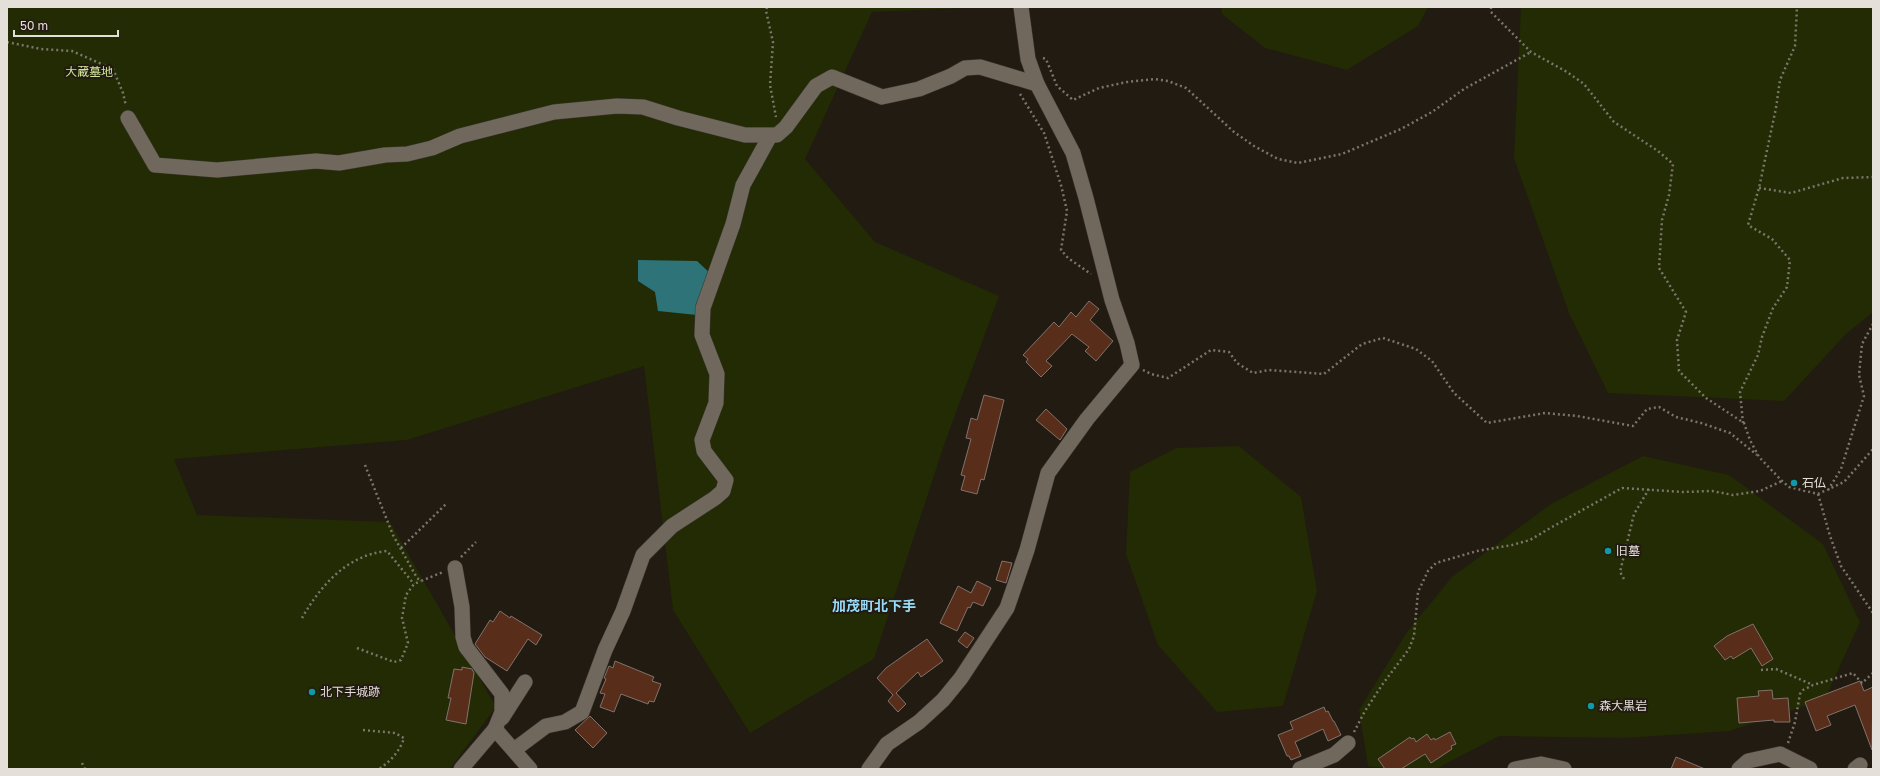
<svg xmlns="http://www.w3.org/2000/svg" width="1880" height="776" viewBox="0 0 1880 776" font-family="'Golos Text','Noto Sans JP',sans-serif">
<rect width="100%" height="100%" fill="#221b11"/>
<g fill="#222b03">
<polygon points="7,7 987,7 872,12 805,159 875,242 999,296 944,445 874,659 750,733 673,610 644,366 407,440 174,459 197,515 390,522 496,707 450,769 7,769"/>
<polygon points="1221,7 1428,7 1418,26 1347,70 1265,48 1222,14"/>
<polygon points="1521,7 1873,7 1873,312 1846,334 1784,401 1608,393 1569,313 1514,158"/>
<polygon points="1239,446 1301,497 1317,591 1283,706 1217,712 1158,645 1126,554 1130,472 1176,448"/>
<polygon points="1643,456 1729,475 1823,544 1860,622 1825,699 1729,731 1625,738 1499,736 1436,769 1392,769 1368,766 1359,710 1407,632 1452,577 1551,504"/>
</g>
<polygon fill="#2d7377" points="638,260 697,261 712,275 697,315 658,311 655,292 638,281"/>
<g fill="#582e1a" stroke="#81726c">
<polygon points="1089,301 1099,309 1090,320 1113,341 1096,361 1085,351 1089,347 1072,334 1046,361 1052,366 1041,377 1026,362 1028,359 1023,355 1054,322 1059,327 1071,312 1076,317"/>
<polygon points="984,395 1004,400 984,480 981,479 977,494 961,490 965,476 961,475 971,439 966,438 971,418 977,420"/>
<polygon points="1046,409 1067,429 1060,440 1036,420"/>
<polygon points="1002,561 1012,563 1006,583 996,580"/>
<polygon points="977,581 991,588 983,606 973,602 970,608 968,607 957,631 940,623 958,586 971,593"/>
<polygon points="500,611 510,618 511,616 542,635 536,645 528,639 507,671 485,657 475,644 490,620 493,622"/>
<polygon points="1753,624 1773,659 1762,666 1751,648 1733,659 1731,656 1725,660 1714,646 1727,636"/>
<polygon points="965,632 974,638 967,648 958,641"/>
<polygon points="927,639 943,661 921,677 918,672 896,693 906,704 898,712 888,701 893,695 877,678 886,668"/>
<polygon points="615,661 654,677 652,681 661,684 654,702 649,701 648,704 621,694 614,712 600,707 605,694 600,693 606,679 604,678 609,666 613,668"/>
<polygon points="462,667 472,669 474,673 466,724 446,720 451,698 448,698 454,669 462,670"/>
<polygon points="1860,681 1864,691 1873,687 1872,750 1855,705 1827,716 1831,725 1816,731 1805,702"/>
<polygon points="1772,690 1773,699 1788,698 1790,722 1774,722 1774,720 1739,723 1737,698 1759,696 1758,691"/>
<polygon points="1324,707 1326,712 1328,711 1333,721 1334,721 1341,735 1328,741 1323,729 1295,742 1301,756 1291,760 1289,756 1287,756 1278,735 1293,729 1290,722"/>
<polygon points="590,716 607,733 593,748 575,730"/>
<polygon points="1450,732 1456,744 1451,746 1452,749 1431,763 1425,754 1401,769 1385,769 1378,759 1410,737 1411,739 1414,738 1416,742 1427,734 1431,740 1434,738 1435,740"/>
<polygon points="1676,757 1705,769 1671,769"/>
</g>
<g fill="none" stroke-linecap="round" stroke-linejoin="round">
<defs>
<g id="minor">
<polyline points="128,118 155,165 217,170 316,161 339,163 385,155 407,154 432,148 460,136 554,112 617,106 643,107 678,118 745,135 777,135 786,127 816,86 832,77 882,97 919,89 951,76 965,68 980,67 1037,84"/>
<polyline points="455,568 462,607 463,637 466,647 502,694 502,712 495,729"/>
<polyline points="502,718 525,682"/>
<polyline points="514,750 546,726 565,722 582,712 605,650 623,611 643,555 672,526 715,498 723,491 726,480 704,451 702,440 716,403 717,374 702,335 703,308 733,224 743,185 770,136"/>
<polyline points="461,769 495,729 530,769"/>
<polyline points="869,769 887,744 919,722 943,700 961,678 1007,608 1027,550 1048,473 1087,419 1132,365 1127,343 1112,300 1086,198 1073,153 1037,84 1028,59 1021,7"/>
<polyline points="1300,769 1334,755 1348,743"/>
<polyline points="1515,769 1541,764 1564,769"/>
<polyline points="1739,769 1748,761 1780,754 1810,769"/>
<polyline points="1855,769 1860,765"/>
</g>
</defs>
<use href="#minor" stroke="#3b3630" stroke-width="16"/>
<g stroke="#7b756c" stroke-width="2.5" stroke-dasharray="2 3" stroke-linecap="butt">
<polyline points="767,7 766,11 773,42 770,85 776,117"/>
<polyline points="1491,7 1491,12 1531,52 1567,72 1584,84 1614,122 1658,151 1673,164 1669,195 1662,220 1659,268 1686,312 1677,340 1679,371 1706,398 1744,423 1750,440 1759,457 1782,481 1789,487 1818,494 1844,482 1873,449"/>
<polyline points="7,42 41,49 72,51 113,69 123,93 126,106"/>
<polyline points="1043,58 1046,59 1057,86 1073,100 1099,88 1127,82 1155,79 1168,81 1186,88 1234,132 1254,146 1278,159 1298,163 1342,154 1401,129 1432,112 1464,89 1531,52"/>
<polyline points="1020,94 1044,133 1061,185 1067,211 1061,250 1068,258 1091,274"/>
<polyline points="1759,188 1791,193 1843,178 1873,177"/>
<polyline points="1143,370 1151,374 1168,378 1211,350 1229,352 1237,363 1253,373 1269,370 1324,374 1362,344 1383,338 1416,349 1432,361 1454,393 1487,423 1545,413 1577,416 1633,426 1647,409 1659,407 1676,417 1701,423 1730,433 1757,455"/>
<polyline points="1743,423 1740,392 1758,355 1762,337 1773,308 1787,287 1790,260 1772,239 1748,225 1759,188 1776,108 1780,80 1795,46 1797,7"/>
<polyline points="365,465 393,535 417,578 421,581 443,572"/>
<polyline points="1828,490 1841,469 1864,396 1859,375 1862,344 1873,324"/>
<polyline points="1818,494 1830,536 1841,566 1873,613"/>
<polyline points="401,548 447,503"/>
<polyline points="461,557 476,542"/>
<polyline points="1624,579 1620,572 1634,514 1649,489"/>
<path d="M302,618c19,-33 45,-63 85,-67l27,33"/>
<polyline points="357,648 394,662 401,660 408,643 402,618 406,595 414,584 421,581"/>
<polyline points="1761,670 1776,669 1813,685"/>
<path d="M363,730l32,3 9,5c-4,13 -14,24 -25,31"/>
<polyline points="1354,732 1365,711 1382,685 1409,649 1414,636 1418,592 1428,571 1436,563 1477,551 1512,545 1530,540 1552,527 1622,488 1683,492 1712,491 1733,495 1760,491 1782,481"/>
<polyline points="1788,743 1795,722 1800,694 1803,690 1813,685 1853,673 1862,683 1873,673"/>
<polyline points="82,763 85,769"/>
</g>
<use href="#minor" stroke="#70685c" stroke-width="15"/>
</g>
<g fill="#0f9aa8" stroke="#221b11" stroke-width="1.5">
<circle cx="1794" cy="483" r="4"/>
<circle cx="1608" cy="551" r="4"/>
<circle cx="312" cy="692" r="4"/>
<circle cx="1591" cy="706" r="4"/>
</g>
<g text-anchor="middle" stroke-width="4" stroke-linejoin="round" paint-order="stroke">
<g font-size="12" fill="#d0e599" stroke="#221b11">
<text x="89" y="76">大蔵墓地</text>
</g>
<g font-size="12" fill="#e4dfd8" stroke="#221b11" text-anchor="start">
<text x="1802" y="487">石仏</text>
<text x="1616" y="555">旧墓</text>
<text x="320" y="696">北下手城跡</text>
<text x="1599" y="710">森大黒岩</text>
</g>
<g font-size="14" font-weight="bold" fill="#97dbf9" stroke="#221b11">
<text x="874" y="611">加茂町北下手</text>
</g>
</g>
<rect width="1880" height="776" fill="none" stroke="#e4dfd8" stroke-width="16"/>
<path d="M14 30v6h104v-6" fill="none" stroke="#e4dfd8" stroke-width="2"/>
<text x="20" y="30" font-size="12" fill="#e4dfd8" stroke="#221b11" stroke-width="3" paint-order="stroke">50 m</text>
</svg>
